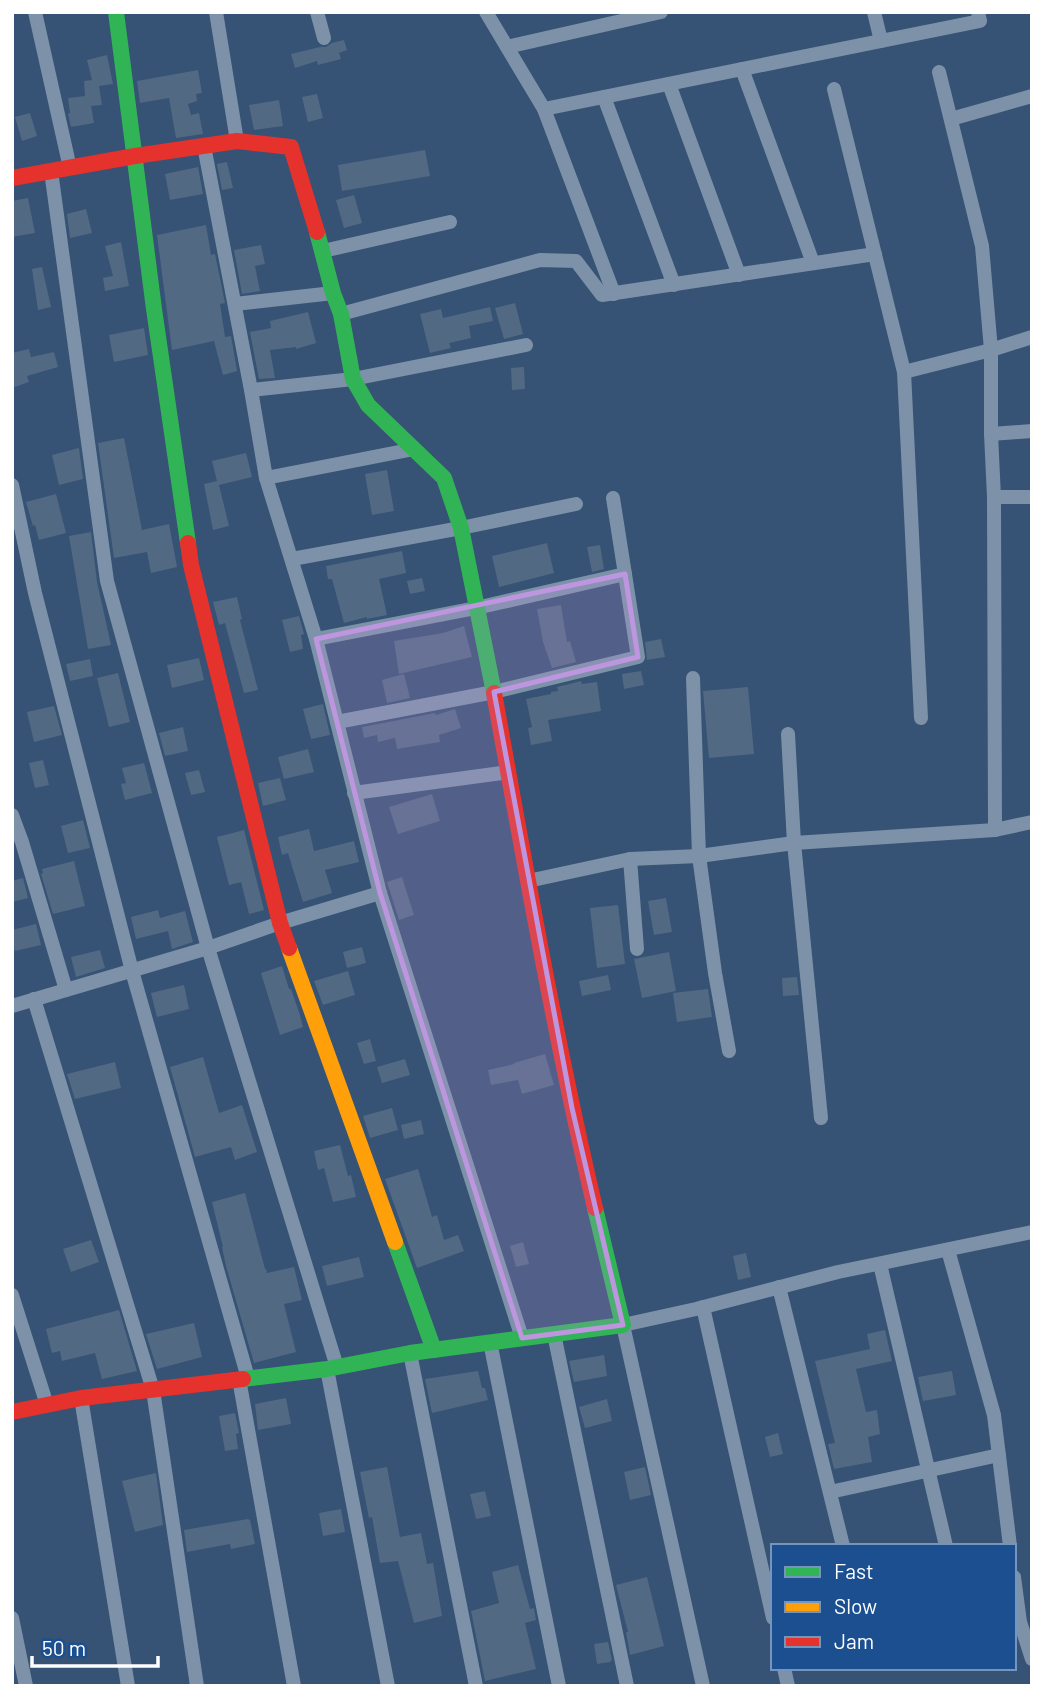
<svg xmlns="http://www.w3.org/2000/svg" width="1044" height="1698" viewBox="0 0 1044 1698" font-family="Barlow,sans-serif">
<rect width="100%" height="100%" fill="#365274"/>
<g fill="#526984">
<polygon points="344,40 347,50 339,53 341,59 318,65 317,61 295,68 291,54 320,47 326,47 332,43"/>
<polygon points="107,55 113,84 99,86 102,105 91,106 94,123 71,127 68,114 70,113 68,98 85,96 84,81 92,80 87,60"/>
<polygon points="198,70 202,93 196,94 197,101 188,104 191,115 199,113 203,134 176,138 169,98 140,103 137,81"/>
<polygon points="317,94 323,118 308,122 302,97"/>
<polygon points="279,100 283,126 254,130 249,105"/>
<polygon points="30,113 37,136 22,141 15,117"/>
<polygon points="425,150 430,176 342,191 338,165"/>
<polygon points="227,162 233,188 222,190 217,164"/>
<polygon points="198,167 203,194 170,200 165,174"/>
<polygon points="354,195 362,223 344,228 336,200"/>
<polygon points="28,198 35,233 12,237 12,201"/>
<polygon points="86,209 92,233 70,238 67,214"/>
<polygon points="206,225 211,255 215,254 225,303 220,304 225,337 231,336 237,371 223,375 214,341 172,350 157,235"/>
<polygon points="121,242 129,286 105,291 103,278 113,276 105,246"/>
<polygon points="261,245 265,264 255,266 260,291 242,294 234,250"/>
<polygon points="42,267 51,307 38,310 32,269"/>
<polygon points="515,303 523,334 504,339 495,308"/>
<polygon points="490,307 493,321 469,326 471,338 449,343 451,348 430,353 420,314 441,309 443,318"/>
<polygon points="308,312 316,343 296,349 296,347 270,350 275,378 259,379 250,332 271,328 270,321"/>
<polygon points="144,328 148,355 114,362 109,335"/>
<polygon points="29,349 31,357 54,352 58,367 27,376 29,382 12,388 12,353"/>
<polygon points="524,367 525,389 512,390 511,368"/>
<polygon points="124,438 142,530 169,524 177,567 151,573 147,552 114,558 98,443"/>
<polygon points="79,448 83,479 59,485 52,455"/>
<polygon points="246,453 252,477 219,485 229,526 213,530 204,484 217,481 212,461"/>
<polygon points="387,470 394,511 372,515 365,474"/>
<polygon points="56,494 66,533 39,540 35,525 33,526 26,502"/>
<polygon points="91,532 97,582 111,645 88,649 69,536"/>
<polygon points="547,543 554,573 499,587 492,556"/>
<polygon points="600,545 604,569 592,572 587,547"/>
<polygon points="402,551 406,573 379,579 387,615 367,619 367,617 344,623 332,579 328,579 326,566"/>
<polygon points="422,578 425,591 410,594 407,581"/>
<polygon points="237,597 242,619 240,620 258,690 244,693 225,623 219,625 213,602"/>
<polygon points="561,605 567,642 570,641 576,662 552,668 543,642 537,609"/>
<polygon points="299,616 304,634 301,635 303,649 290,652 282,620"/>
<polygon points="464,626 472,657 399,674 394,641 443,633"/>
<polygon points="661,639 665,657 647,660 645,642"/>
<polygon points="199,658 204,680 172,688 167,665"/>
<polygon points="90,659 93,676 70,681 66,664"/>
<polygon points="641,671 644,685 624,689 622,674"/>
<polygon points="118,673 130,722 109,727 97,678"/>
<polygon points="404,674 410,698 387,703 382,680"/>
<polygon points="581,681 582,684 597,682 601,711 548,720 552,741 531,745 528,728 532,727 526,699 551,694 551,692 558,691 557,687"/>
<polygon points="748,687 754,754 709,758 703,691"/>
<polygon points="323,704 330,735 311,739 303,709"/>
<polygon points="54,706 62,735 34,742 27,712"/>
<polygon points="455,709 461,728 439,735 440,742 397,749 395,738 378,742 377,735 364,738 362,727 435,713 436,715"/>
<polygon points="183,727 188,751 165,756 159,733"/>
<polygon points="308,749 314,772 284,779 278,757"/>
<polygon points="43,760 49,785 35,788 29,763"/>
<polygon points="144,763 152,793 125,800 121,784 126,783 122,768"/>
<polygon points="199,770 205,792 191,795 185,773"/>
<polygon points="280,778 286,800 263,806 258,783"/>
<polygon points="432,794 440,821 398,834 389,807"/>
<polygon points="83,820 90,848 68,853 61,826"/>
<polygon points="309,829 314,851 354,841 359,862 325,870 332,893 303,902 288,853 282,855 278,837"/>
<polygon points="244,830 264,910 249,914 241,882 229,885 217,837"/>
<polygon points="74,861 85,906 53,914 41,874 43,873 42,869"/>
<polygon points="402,877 414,915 399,920 387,882"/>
<polygon points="23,878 28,898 12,902 12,881"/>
<polygon points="666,898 672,932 654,935 648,901"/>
<polygon points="618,905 625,964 597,968 590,908"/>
<polygon points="158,910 160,918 185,911 193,942 172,949 168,931 136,939 131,917"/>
<polygon points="36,924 41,945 15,951 12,941 12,930"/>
<polygon points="362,947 366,963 347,968 343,952"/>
<polygon points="100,950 105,968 76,977 71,957"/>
<polygon points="669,952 676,991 642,998 634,959"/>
<polygon points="282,966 289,989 291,989 299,1012 303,1027 280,1035 261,973"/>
<polygon points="348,971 355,995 323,1005 314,981"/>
<polygon points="608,975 611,990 582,996 579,981"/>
<polygon points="797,977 799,995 783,996 782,978"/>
<polygon points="184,985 189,1009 157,1017 151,993"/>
<polygon points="708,989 712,1017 677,1022 673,993"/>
<polygon points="370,1039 376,1061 364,1064 357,1043"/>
<polygon points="545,1054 554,1085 522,1094 518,1080 491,1085 488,1070 514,1064 514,1063"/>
<polygon points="203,1057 219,1113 242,1105 257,1152 235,1160 231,1147 195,1157 170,1067"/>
<polygon points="405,1059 410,1075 382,1083 377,1067"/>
<polygon points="115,1062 121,1088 75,1099 67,1074"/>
<polygon points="392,1108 398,1130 370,1138 363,1116"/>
<polygon points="421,1120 424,1134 404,1139 401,1125"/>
<polygon points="340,1145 348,1176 351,1175 356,1197 333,1202 324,1168 318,1170 314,1151"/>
<polygon points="418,1169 432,1217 437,1215 444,1240 458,1235 464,1251 417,1268 385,1179"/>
<polygon points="245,1193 265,1269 266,1269 267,1273 294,1267 302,1300 284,1304 296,1352 254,1363 226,1266 222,1247 223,1247 212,1202"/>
<polygon points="91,1240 99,1262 71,1272 63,1249"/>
<polygon points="523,1242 529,1264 516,1267 510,1246"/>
<polygon points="746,1253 751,1277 738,1280 733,1256"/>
<polygon points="359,1257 364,1277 327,1286 322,1266"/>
<polygon points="119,1310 137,1371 102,1379 95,1353 62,1361 60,1351 52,1353 46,1329"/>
<polygon points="194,1323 202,1357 157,1369 146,1334"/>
<polygon points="885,1330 892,1361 856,1369 866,1412 877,1410 880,1434 868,1437 872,1462 834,1469 828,1444 835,1443 815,1361 870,1349 867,1334"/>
<polygon points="604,1355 607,1376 574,1382 569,1361"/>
<polygon points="478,1371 482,1388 485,1388 488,1400 432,1413 425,1379"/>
<polygon points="952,1371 956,1395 923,1401 918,1377"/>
<polygon points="286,1398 291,1424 258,1430 255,1404"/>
<polygon points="607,1399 612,1421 585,1428 579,1407"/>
<polygon points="235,1413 239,1433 236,1434 238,1449 225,1451 219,1416"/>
<polygon points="778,1433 783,1454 770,1457 765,1437"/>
<polygon points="387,1467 400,1537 421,1533 427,1564 433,1563 442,1616 414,1623 398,1561 380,1563 372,1517 369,1518 360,1472"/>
<polygon points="645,1467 651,1495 630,1500 624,1472"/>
<polygon points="156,1473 163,1525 135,1532 122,1481"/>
<polygon points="485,1491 491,1516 476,1519 470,1494"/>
<polygon points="341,1509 345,1532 323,1536 319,1513"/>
<polygon points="248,1519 250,1520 255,1544 231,1549 230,1544 187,1552 184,1530"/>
<polygon points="518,1565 530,1609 534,1608 536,1620 525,1623 536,1669 485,1681 471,1611 499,1603 492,1572"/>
<polygon points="647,1577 664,1646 630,1655 626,1632 628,1632 616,1585"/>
<polygon points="608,1642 612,1660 610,1662 597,1664 594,1644"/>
</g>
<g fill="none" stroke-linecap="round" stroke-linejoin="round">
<g stroke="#7d92a8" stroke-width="14">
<polyline points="35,12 70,168"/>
<polyline points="216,12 237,141"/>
<polyline points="317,12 324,38"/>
<polyline points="486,12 544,109 614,294"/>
<polyline points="874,12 881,41"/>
<polyline points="507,47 661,12"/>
<polyline points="742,69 813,263"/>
<polyline points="939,72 982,246 991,350 991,434 994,497 995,830"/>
<polyline points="669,84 739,275"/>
<polyline points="834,89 904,372 921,718"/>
<polyline points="604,97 674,285"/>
<polyline points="544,109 980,21 978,12"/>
<polyline points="951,119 1032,96"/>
<polyline points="204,146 251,390 266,478 316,639 380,893 522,1338"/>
<polyline points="51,171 107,581 208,948 337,1367"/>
<polyline points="323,251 450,222"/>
<polyline points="235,304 333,293"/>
<polyline points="341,314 540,260 576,261 602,295 875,254"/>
<polyline points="904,372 991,350 1032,337"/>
<polyline points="251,390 353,379 526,345"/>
<polyline points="991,434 1032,431"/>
<polyline points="266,478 414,449"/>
<polyline points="12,485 35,593 132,971 248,1378"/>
<polyline points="994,497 1032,497"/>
<polyline points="292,559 461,528 576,504"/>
<polyline points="316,639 476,608 625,574"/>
<polyline points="693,678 699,856 715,973 729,1051"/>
<polyline points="337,722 494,692 638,657 613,498"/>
<polyline points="788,734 794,843 821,1118"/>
<polyline points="354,793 509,772"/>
<polyline points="12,815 22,842 66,990"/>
<polyline points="630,859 637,949"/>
<polyline points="528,881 630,859 699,856 794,843 995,830 1032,822"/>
<polyline points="34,999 153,1390 197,1686"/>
<polyline points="12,1006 208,948 280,923 380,893"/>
<polyline points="948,1250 994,1415 1010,1546"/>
<polyline points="880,1264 946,1546"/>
<polyline points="779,1287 843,1546"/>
<polyline points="12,1295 47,1405"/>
<polyline points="703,1307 773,1618"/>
<polyline points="554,1334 627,1686"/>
<polyline points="490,1342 559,1686"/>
<polyline points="410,1353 476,1686"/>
<polyline points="327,1369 388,1686"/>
<polyline points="239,1379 294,1686"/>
<polyline points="81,1398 128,1686"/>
<polyline points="830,1492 999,1455"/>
<polyline points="1014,1577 1020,1622 1032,1659"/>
<polyline points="12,1618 26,1686"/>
<polyline points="784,1668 788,1686"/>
<polyline points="703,1686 623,1325 696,1309 838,1272 1032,1232"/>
</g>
<g stroke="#30b455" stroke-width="16">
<polyline points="116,12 154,309 188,543"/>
<polyline points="317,232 333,293 341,314 353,379 368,405 444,478 461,528 494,693"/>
<polyline points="395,1242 434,1350"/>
<polyline points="243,1379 327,1369 410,1353 623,1325 595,1208"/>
</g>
<polyline stroke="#ff9f0a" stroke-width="16" points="289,948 395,1242"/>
<g stroke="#e5322d" stroke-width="16">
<polyline points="12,178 135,156 237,141 291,147 317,232"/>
<polyline points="188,543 191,565 280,923 289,948"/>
<path d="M494,693c31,172 61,345 101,515"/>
<polyline points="12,1412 81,1398 243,1379"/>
</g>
</g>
<path fill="#bd96df" fill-opacity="0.2" stroke="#bd96df" stroke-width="5" stroke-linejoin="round" d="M625,574l13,83 -144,35 78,416 51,217 -101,13 -142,-445 -64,-254z"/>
<rect width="1044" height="1698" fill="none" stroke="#ffffff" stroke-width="28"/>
<rect x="771" y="1544" width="245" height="126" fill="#1b4f8f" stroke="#7695bc" stroke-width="2"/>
<rect x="785" y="1567" width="35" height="10" fill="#30b455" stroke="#7695bc" stroke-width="2"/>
<text x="834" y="1579" font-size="21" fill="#ffffff">Fast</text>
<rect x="785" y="1602" width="35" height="10" fill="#ff9f0a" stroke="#7695bc" stroke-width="2"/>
<text x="834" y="1614" font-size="21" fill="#ffffff">Slow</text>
<rect x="785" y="1637" width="35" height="10" fill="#e5322d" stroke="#7695bc" stroke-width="2"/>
<text x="834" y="1649" font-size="21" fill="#ffffff">Jam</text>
<path d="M32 1656v10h126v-10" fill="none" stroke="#ffffff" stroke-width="3.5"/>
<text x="42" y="1656" font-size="21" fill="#ffffff" stroke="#1b4f8f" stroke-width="5" paint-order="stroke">50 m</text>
</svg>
